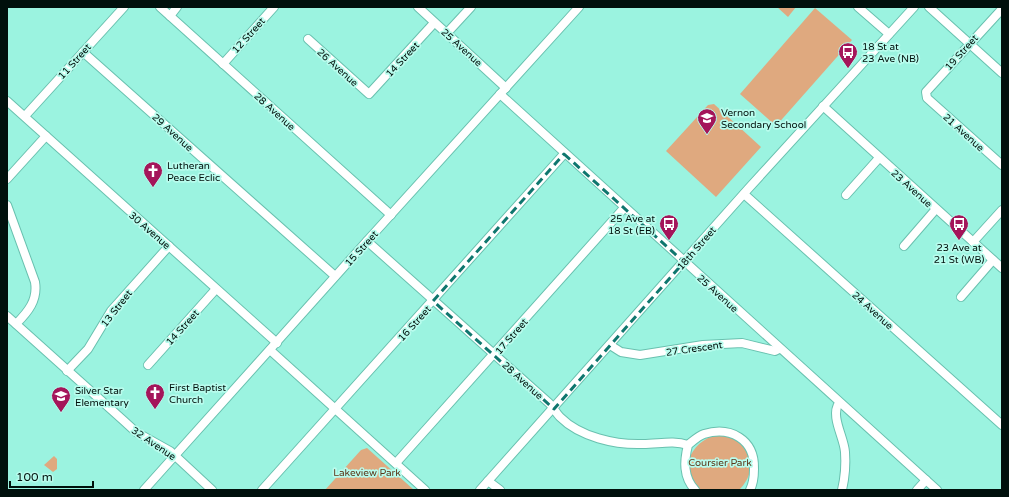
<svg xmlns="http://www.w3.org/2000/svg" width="1009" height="497" viewBox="0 0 1009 497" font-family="'Varela Round',sans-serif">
<rect width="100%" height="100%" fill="#9bf3e0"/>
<g fill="#dfa97f">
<polygon points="777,7 796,7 788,17"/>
<polygon points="815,8 852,40 776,126 740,94"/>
<polygon points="714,104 761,147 716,197 666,151 708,105"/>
<path d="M715,435c32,0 48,31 24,55h-39c-23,-19 -10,-47 15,-55z"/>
<polygon points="367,448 414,490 325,490 361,450"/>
<polygon points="54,456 57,459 57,469 53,472 44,465"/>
</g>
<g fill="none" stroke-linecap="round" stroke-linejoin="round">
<defs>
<g id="minor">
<polyline points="160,7 391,215"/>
<polyline points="418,7 506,88"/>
<polyline points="858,7 889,34"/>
<polyline points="929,7 1002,73"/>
<polyline points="1002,9 926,92 927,98 1002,165"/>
<polyline points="170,16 177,7"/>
<polyline points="447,33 471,7"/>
<polyline points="308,39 369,94 434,23"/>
<polyline points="83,52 335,276"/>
<polyline points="223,64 274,7"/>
<polyline points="500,94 937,490"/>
<polyline points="7,101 277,343"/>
<polyline points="823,106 1002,268"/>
<polyline points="25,116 124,7"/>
<polyline points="7,179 46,136"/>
<polyline points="744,194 1002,425"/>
<polyline points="846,195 879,158"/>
<path d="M7,205l28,77c3,18 -7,30 -19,42"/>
<path d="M367,241l182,162c4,4 7,10 11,14 20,20 55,28 83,27 16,0 30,-4 45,1"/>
<polyline points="973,242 1002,210"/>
<polyline points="904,246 936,209"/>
<polyline points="961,297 993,260"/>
<polyline points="7,316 124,421 136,432 170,451 212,490"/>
<polyline points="610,345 621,352 640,355 703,345 742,343 775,351 779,349"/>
<polyline points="270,350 425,490"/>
<polyline points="148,365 216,289"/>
<polyline points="67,371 88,349 111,311 169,246"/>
<path d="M839,403c-9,13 5,34 6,49 1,13 0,25 -3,38"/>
<polyline points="396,463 624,208"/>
<polyline points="488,481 500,490"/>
<polyline points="144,490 367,241 579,7"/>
<polyline points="262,490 564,154"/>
<polyline points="480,490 748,189 914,7"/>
<path d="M695,490c-12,-13 -11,-29 -7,-45 5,-4 10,-9 16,-11 26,-8 51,5 50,35 0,7 -1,15 -4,21"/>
<polyline points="917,490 926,480"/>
</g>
</defs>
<use href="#minor" stroke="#69c1af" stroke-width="10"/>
<use href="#minor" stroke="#fff" stroke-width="8"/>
</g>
<path fill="none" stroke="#0f766e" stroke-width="3" stroke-dasharray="8 5" stroke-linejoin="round" d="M564,154l120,108 -130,147 -121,-108z"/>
<defs>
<symbol id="bus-pin" viewBox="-11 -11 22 30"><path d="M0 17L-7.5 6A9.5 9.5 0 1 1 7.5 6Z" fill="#a4155a" stroke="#b8fced"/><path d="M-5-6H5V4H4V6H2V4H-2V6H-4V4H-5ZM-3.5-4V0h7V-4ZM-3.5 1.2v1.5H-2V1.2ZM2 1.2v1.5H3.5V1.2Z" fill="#fff"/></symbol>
<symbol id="school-pin" viewBox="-11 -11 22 30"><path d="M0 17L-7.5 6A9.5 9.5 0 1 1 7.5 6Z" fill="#a4155a" stroke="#b8fced"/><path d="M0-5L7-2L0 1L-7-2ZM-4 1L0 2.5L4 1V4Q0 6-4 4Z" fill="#fff"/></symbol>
<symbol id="church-pin" viewBox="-11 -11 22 30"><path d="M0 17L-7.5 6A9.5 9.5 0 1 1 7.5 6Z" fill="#a4155a" stroke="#b8fced"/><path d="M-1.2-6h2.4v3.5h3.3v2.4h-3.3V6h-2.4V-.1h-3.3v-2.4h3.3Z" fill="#fff"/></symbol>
</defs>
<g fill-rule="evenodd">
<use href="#bus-pin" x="837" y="41" width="22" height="30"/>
<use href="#school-pin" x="696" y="107" width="22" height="30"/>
<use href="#church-pin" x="142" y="160" width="22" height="30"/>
<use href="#bus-pin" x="658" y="213" width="22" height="30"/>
<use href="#bus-pin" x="948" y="213" width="22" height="30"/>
<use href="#church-pin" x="144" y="382" width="22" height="30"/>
<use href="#school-pin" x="50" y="385" width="22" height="30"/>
</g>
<g text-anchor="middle" stroke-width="3.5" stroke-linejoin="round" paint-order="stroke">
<g font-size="10" fill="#00100c" stroke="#b8fced">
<text transform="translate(248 35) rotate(-48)" y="4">12 Street</text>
<text transform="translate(462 47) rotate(42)" y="4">25 Avenue</text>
<text transform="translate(961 52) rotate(-48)" y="4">19 Street</text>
<text transform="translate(402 59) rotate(-47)" y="4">14 Street</text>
<text transform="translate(74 61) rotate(-48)" y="4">11 Street</text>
<text transform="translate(338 67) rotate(42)" y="4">26 Avenue</text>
<text transform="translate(275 111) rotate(42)" y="4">28 Avenue</text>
<text transform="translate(173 132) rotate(42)" y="4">29 Avenue</text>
<text transform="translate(964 132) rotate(42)" y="4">21 Avenue</text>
<text transform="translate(912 188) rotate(42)" y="4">23 Avenue</text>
<text transform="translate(150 230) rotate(41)" y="4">30 Avenue</text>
<text transform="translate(361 248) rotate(-48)" y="4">15 Street</text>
<text transform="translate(696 248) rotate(-49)" y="4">18th Street</text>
<text transform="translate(718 293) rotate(42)" y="4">25 Avenue</text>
<text transform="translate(116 308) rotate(-52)" y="4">13 Street</text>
<text transform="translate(873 310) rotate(42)" y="4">24 Avenue</text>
<text transform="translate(414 323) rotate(-48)" y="4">16 Street</text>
<text transform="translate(182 327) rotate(-48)" y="4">14 Street</text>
<text transform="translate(511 336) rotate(-49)" y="4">17 Street</text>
<text transform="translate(694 348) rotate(-8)" y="4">27 Crescent</text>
<text transform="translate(523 380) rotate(42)" y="4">28 Avenue</text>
<text transform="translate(154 443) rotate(34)" y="4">32 Avenue</text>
</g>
<g font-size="10" fill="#00100c" stroke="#b8fced" text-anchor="start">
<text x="862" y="50">18 St at<tspan x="862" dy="12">23 Ave (NB)</tspan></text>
<text x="721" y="116">Vernon<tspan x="721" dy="12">Secondary School</tspan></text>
<text x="167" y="169">Lutheran<tspan x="167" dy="12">Peace Eclic</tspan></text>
<text x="655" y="222" text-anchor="end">25 Ave at<tspan x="655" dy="12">18 St (EB)</tspan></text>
<text x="959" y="251" text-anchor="middle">23 Ave at<tspan x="959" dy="12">21 St (WB)</tspan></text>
<text x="169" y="391">First Baptist<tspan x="169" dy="12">Church</tspan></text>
<text x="75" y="394">Silver Star<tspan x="75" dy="12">Elementary</tspan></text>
</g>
<g font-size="10" fill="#5c381a" stroke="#b8fced">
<text x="720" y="466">Coursier Park</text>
<text x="367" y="476">Lakeview Park</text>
</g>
</g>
<rect width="1009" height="497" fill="none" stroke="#00100c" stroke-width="16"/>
<path d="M10 481v6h83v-6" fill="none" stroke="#00100c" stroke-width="2"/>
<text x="16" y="481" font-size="12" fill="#00100c" stroke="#b8fced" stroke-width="3" paint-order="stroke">100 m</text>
</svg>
